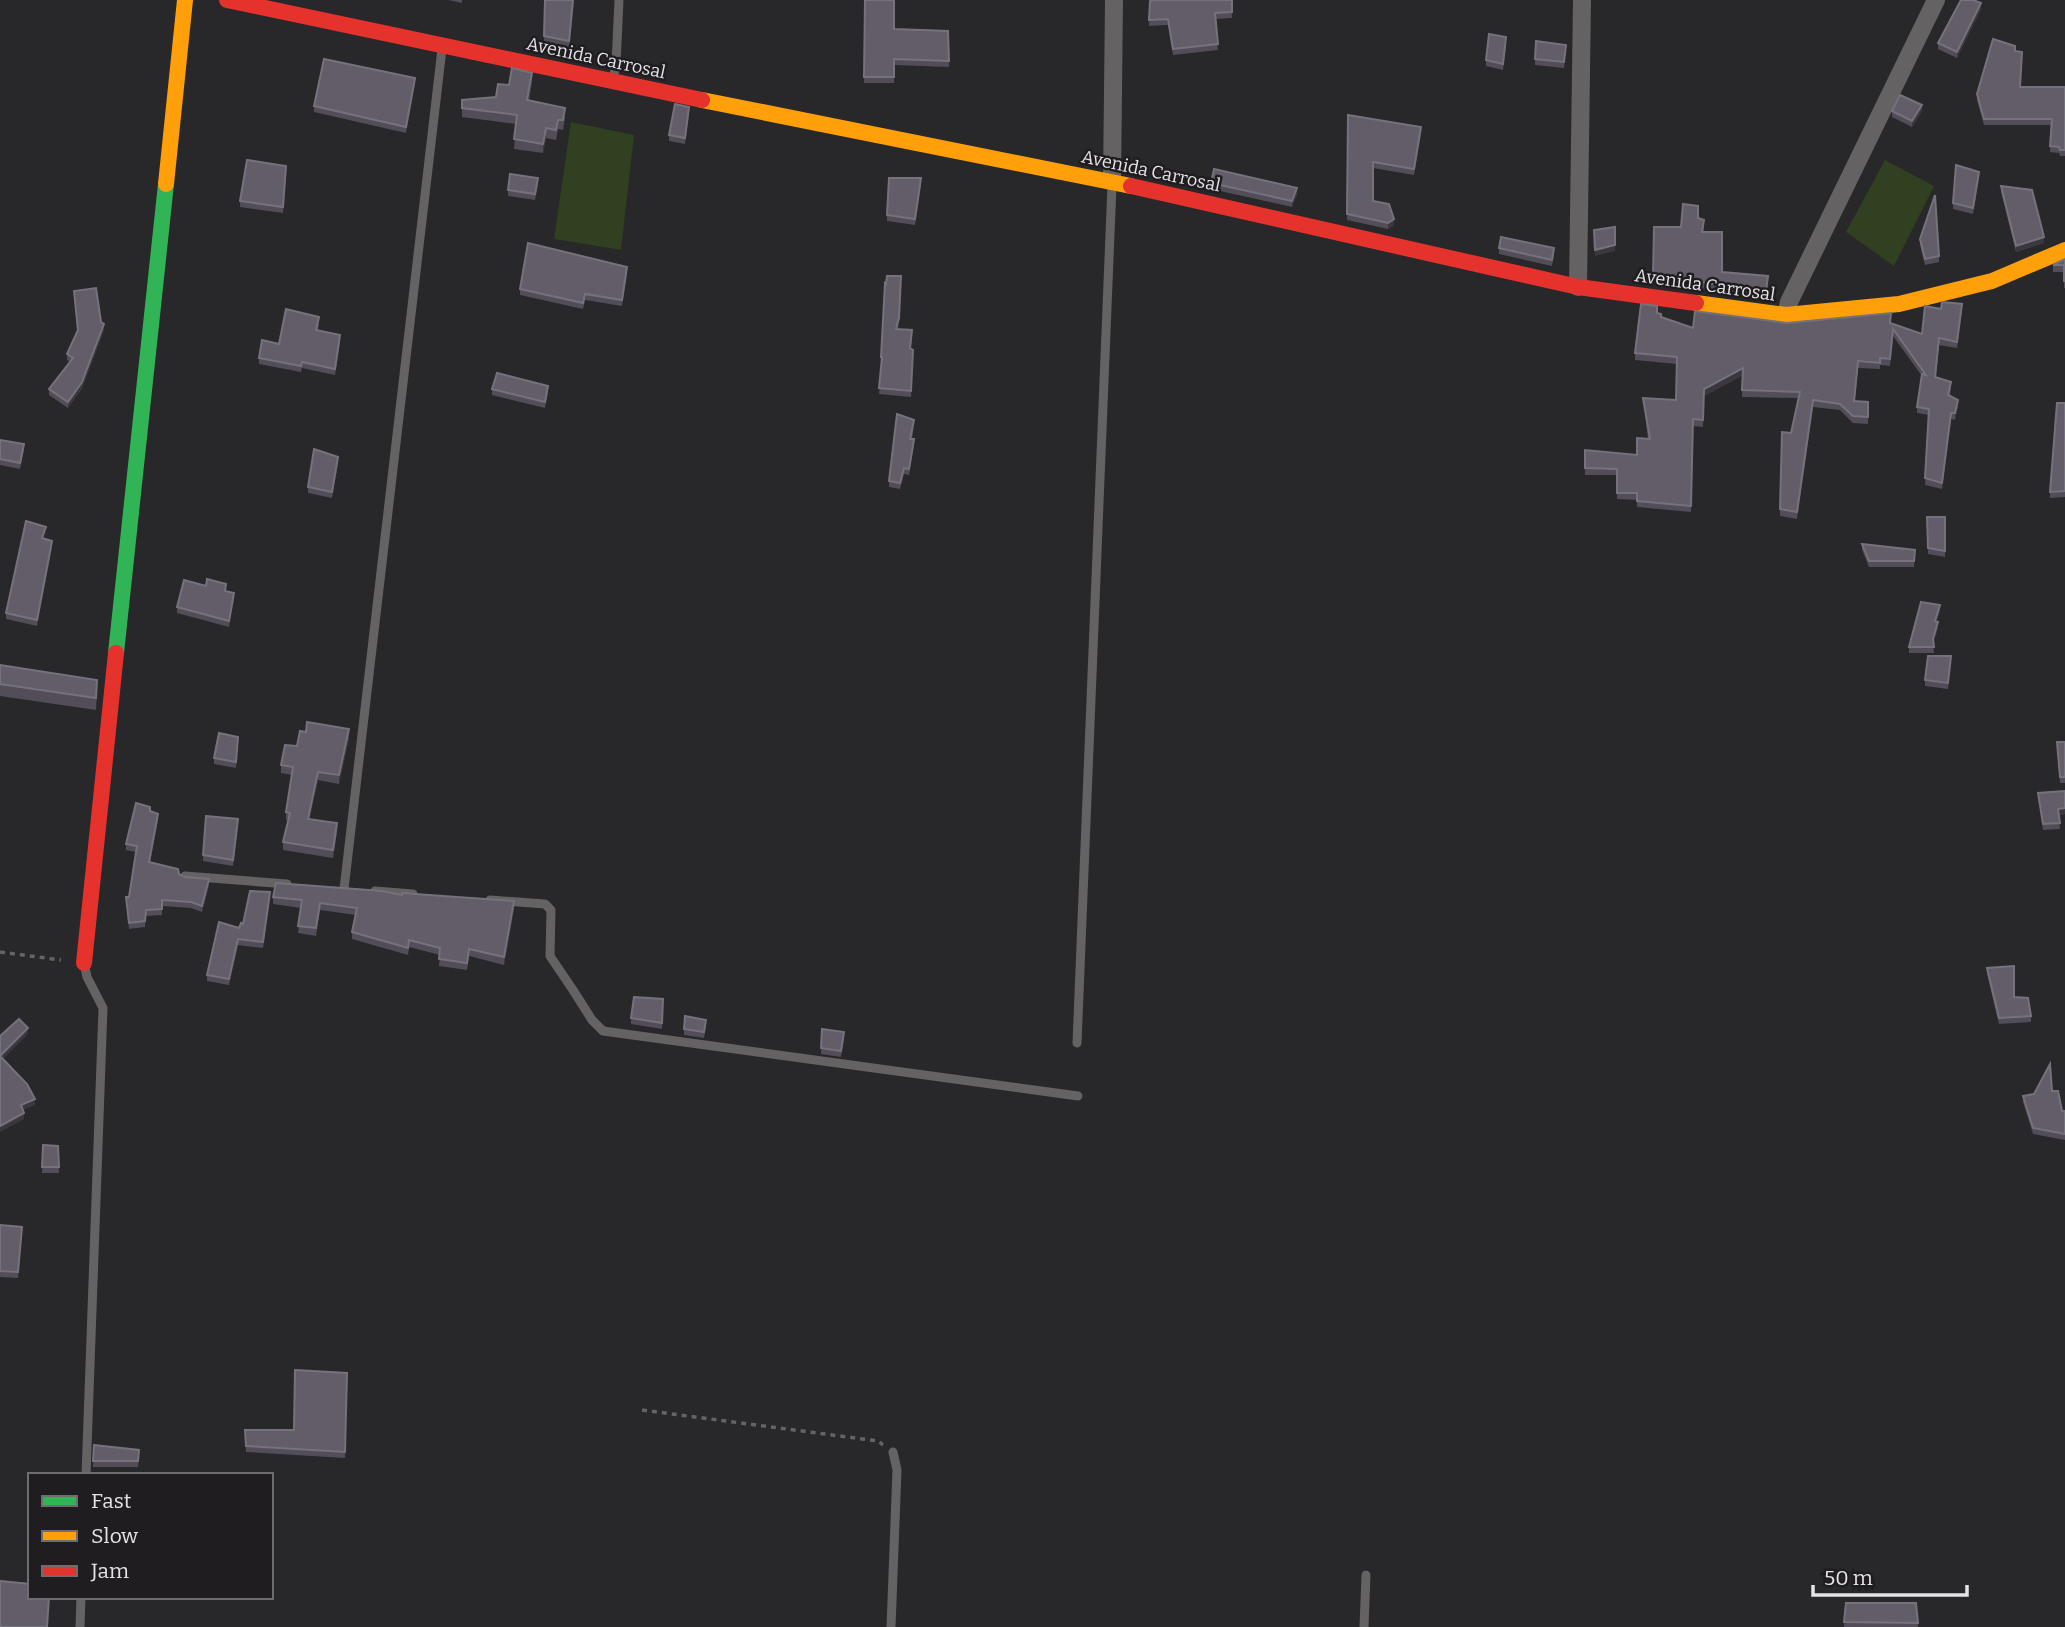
<svg xmlns="http://www.w3.org/2000/svg" width="2065" height="1627" viewBox="0 0 2065 1627" font-family="Bitter,serif">
<rect width="100%" height="100%" fill="#282729"/>
<g fill="#304021">
<polygon points="571,122 634,135 621,250 554,239"/>
<polygon points="1885,160 1934,186 1894,266 1846,232"/>
</g>
<g fill="none" stroke-linecap="round" stroke-linejoin="round">
<g stroke="#646464" stroke-width="3.5" stroke-dasharray="5 5" stroke-linecap="butt">
<polyline points="0,952 61,960"/>
<polyline points="642,1410 878,1441 883,1445"/>
</g>
<g stroke="#646263" stroke-width="9">
<polyline points="613,80 616,64 619,0"/>
<polyline points="185,876 287,884"/>
<polyline points="344,889 442,49"/>
<polyline points="375,891 413,894"/>
<polyline points="490,900 545,904 551,910 550,956 573,990 592,1020 603,1031 1078,1096"/>
<polyline points="84,963 87,977 103,1008 86,1475"/>
<polyline points="1077,1043 1112,185"/>
<polyline points="80,1627 81,1597"/>
<polyline points="891,1627 897,1470 893,1452"/>
<polyline points="1364,1627 1366,1575"/>
</g>
<g stroke="#646263" stroke-width="18">
<polyline points="1112,182 1114,0"/>
<polyline points="1578,287 1582,0"/>
<polyline points="1786,315 1789,302 1936,0"/>
</g>
<polyline stroke="#30b455" stroke-width="16" points="116,653 166,184"/>
<g stroke="#ff9f0a" stroke-width="16">
<polyline points="702,100 1131,186"/>
<polyline points="166,184 185,0"/>
<polyline points="1696,303 1786,315 1899,304 1992,281 2065,250"/>
</g>
<g stroke="#e5322d" stroke-width="16">
<polyline points="227,0 702,100"/>
<polyline points="1131,186 1578,287 1696,303"/>
<polyline points="84,963 116,653"/>
</g>
</g>
<g fill="#524d59">
<polygon points="448,0 462,0 462,3"/>
<polygon points="574,0 569,53 544,48 544,36"/>
<polygon points="865,0 894,29 948,31 949,67 894,65 894,83 864,83"/>
<polygon points="1232,0 1232,18 1215,19 1218,50 1173,55 1168,25 1149,26 1150,1"/>
<polygon points="1981,9 1957,58 1938,49 1938,43"/>
<polygon points="1536,41 1566,51 1564,68 1535,65"/>
<polygon points="1506,43 1503,70 1486,66 1486,60"/>
<polygon points="532,82 529,101 565,117 563,130 558,129 556,140 546,138 543,153 514,149 516,124 462,117 462,100 496,97"/>
<polygon points="415,84 406,133 314,112 314,106"/>
<polygon points="2020,87 2065,87 2065,156 2060,156 2059,153 2050,152 2051,125 1984,125 1977,100 1977,94"/>
<polygon points="1892,111 1922,111 1912,127 1892,117"/>
<polygon points="689,113 685,144 669,141 669,135"/>
<polygon points="1348,115 1421,133 1414,175 1373,168 1373,201 1394,225 1388,229 1347,220"/>
<polygon points="286,166 283,213 240,207 240,201"/>
<polygon points="1979,178 1973,214 1953,209 1953,203"/>
<polygon points="1211,183 1297,194 1292,207 1211,189"/>
<polygon points="538,184 535,200 508,196 508,190"/>
<polygon points="921,184 915,225 887,221 887,215"/>
<polygon points="2001,186 2044,243 2016,252 2001,192"/>
<polygon points="1698,218 1704,226 1703,232 1722,272 1768,282 1766,297 1653,282 1654,227 1681,227"/>
<polygon points="1920,239 1939,256 1939,262 1925,265 1920,245"/>
<polygon points="1499,248 1554,254 1552,266 1499,254"/>
<polygon points="2065,259 2065,288 2064,288 2064,272 2053,272 2053,265"/>
<polygon points="627,273 622,306 585,300 583,309 520,295 520,289"/>
<polygon points="74,291 101,322 104,330 82,388 68,408 49,395 49,389 70,362 67,360 67,354 77,331"/>
<polygon points="1941,309 1962,310 1957,348 1939,345 1936,378 1951,388 1950,396 1958,406 1955,420 1951,419 1942,489 1925,485 1929,415 1917,413 1917,407 1922,376 1893,336 1890,366 1880,365 1880,369 1858,368 1855,401 1868,402 1868,424 1853,423 1840,410 1813,407 1797,519 1780,516 1780,509 1791,433 1798,398 1742,397 1743,375 1704,396 1703,427 1693,426 1691,512 1637,507 1637,500 1617,499 1617,475 1585,475 1585,450 1637,455 1648,439 1643,398 1676,400 1677,364 1635,360 1635,353 1657,313 1661,317 1693,328 1787,323 1890,323 1922,334"/>
<polygon points="319,323 318,330 340,341 335,375 302,368 301,372 259,364 259,358 279,344"/>
<polygon points="899,324 898,329 912,336 911,348 913,356 911,397 879,394 882,363 881,357"/>
<polygon points="492,389 548,392 545,408 492,395"/>
<polygon points="2065,403 2065,497 2050,498 2050,492"/>
<polygon points="914,426 912,439 914,445 909,475 904,474 900,489 889,487 889,481"/>
<polygon points="0,440 24,450 20,469 0,465"/>
<polygon points="338,463 332,498 308,493 308,487"/>
<polygon points="1927,517 1945,517 1945,557 1928,554"/>
<polygon points="46,533 44,538 52,547 37,626 6,619 6,613"/>
<polygon points="1862,544 1915,550 1914,567 1869,567 1862,550"/>
<polygon points="206,586 226,591 234,599 229,627 177,613 177,607"/>
<polygon points="1940,611 1936,622 1938,628 1933,643 1934,653 1909,653 1909,647"/>
<polygon points="1951,662 1948,689 1925,686 1925,680"/>
<polygon points="0,665 97,692 96,710 0,696"/>
<polygon points="238,737 236,768 214,764 214,758"/>
<polygon points="349,738 339,784 318,780 309,819 337,832 333,858 283,850 283,842 288,821 286,820 286,812 292,775 281,773 281,765"/>
<polygon points="2065,742 2065,783 2060,783 2057,748"/>
<polygon points="2038,793 2065,814 2059,815 2060,829 2043,830"/>
<polygon points="150,811 158,820 150,862 179,874 184,877 209,885 202,912 191,908 162,906 162,915 146,916 145,927 129,929 126,897 129,897 136,852 126,850 126,844"/>
<polygon points="238,825 233,866 203,861 203,855"/>
<polygon points="402,895 514,909 504,965 469,956 467,970 439,966 440,955 409,947 408,955 352,939 352,932 356,915 320,910 316,936 298,933 301,908 273,904 273,897"/>
<polygon points="270,898 263,948 238,945 229,985 207,981 207,975 239,928"/>
<polygon points="1987,968 2031,1016 2031,1022 1999,1024 1987,974"/>
<polygon points="663,999 662,1029 631,1024 631,1018"/>
<polygon points="706,1026 704,1038 684,1035 684,1029"/>
<polygon points="822,1029 844,1038 841,1057 821,1054"/>
<polygon points="2023,1096 2065,1111 2065,1140 2033,1134 2023,1102"/>
<polygon points="43,1145 58,1146 59,1173 42,1173"/>
<polygon points="0,1225 22,1233 18,1278 0,1277"/>
<polygon points="347,1373 345,1458 246,1452 245,1430 294,1430"/>
<polygon points="94,1445 139,1450 138,1467 93,1467"/>
<polygon points="1846,1603 1916,1603 1918,1627 1844,1627"/>
</g>
<g fill="#3b373f">
<polygon points="573,0 574,0 569,53 569,41"/>
<polygon points="1981,3 1981,9 1957,58 1957,52"/>
<polygon points="532,73 532,82 527,110 527,100"/>
<polygon points="415,78 415,84 406,133 406,127"/>
<polygon points="1922,105 1922,111 1912,127 1912,121"/>
<polygon points="1421,127 1421,133 1414,175 1414,169"/>
<polygon points="546,128 546,138 543,153 543,144"/>
<polygon points="1979,172 1979,178 1973,214 1973,208"/>
<polygon points="1297,188 1297,194 1292,207 1292,201"/>
<polygon points="1394,219 1394,225 1388,229 1388,223"/>
<polygon points="2044,237 2044,243 2016,252 2016,246"/>
<polygon points="1615,245 1615,251 1595,256 1595,250"/>
<polygon points="627,267 627,273 622,306 622,300"/>
<polygon points="104,324 104,330 82,388 68,408 68,402"/>
<polygon points="1743,368 1743,375 1704,396 1703,427 1704,389"/>
<polygon points="1813,400 1813,407 1797,519 1797,512"/>
<polygon points="1958,400 1958,406 1955,420 1955,413"/>
<polygon points="1951,413 1951,419 1942,489 1942,483"/>
<polygon points="338,457 338,463 332,498 332,492"/>
<polygon points="52,541 52,547 37,626 37,620"/>
<polygon points="234,593 234,599 229,627 229,621"/>
<polygon points="1940,605 1940,611 1935,627 1935,621"/>
<polygon points="1938,622 1938,628 1933,645 1933,639"/>
<polygon points="349,729 349,738 339,784 339,775"/>
<polygon points="318,772 318,780 308,828 308,819"/>
<polygon points="2065,808 2065,814 2058,815 2058,809"/>
<polygon points="158,814 158,820 149,868 149,862"/>
<polygon points="337,823 337,832 333,858 333,850"/>
<polygon points="209,879 209,885 202,912 202,906"/>
<polygon points="514,901 514,909 504,965 504,957"/>
<polygon points="238,939 238,945 229,985 229,979"/>
<polygon points="28,1028 28,1034 0,1062 0,1056"/>
<polygon points="35,1099 35,1105 21,1111 21,1105"/>
<polygon points="24,1113 24,1119 0,1132 0,1126"/>
</g>
<g fill="#625d68" stroke="#76727c" stroke-width="2">
<polygon points="545,0 573,0 569,41 544,36"/>
<polygon points="865,0 894,0 894,29 948,31 949,61 894,59 894,77 864,77"/>
<polygon points="1154,0 1232,0 1232,12 1215,13 1218,44 1173,49 1168,19 1149,20 1150,1"/>
<polygon points="1961,0 1973,0 1981,3 1957,52 1938,43"/>
<polygon points="1489,34 1506,37 1503,64 1486,60"/>
<polygon points="1993,39 2015,46 2015,51 2022,52 2020,87 2065,87 2065,150 2060,150 2059,147 2050,146 2052,119 1984,119 1977,94"/>
<polygon points="1536,41 1566,45 1564,62 1535,59"/>
<polygon points="324,59 415,78 406,127 314,106"/>
<polygon points="512,68 532,73 527,100 565,108 563,120 558,120 556,130 546,128 543,144 514,139 517,115 462,108 462,100 496,97 498,84 509,85"/>
<polygon points="1900,95 1922,105 1912,121 1892,111"/>
<polygon points="675,104 689,107 685,138 669,135"/>
<polygon points="1348,115 1421,127 1414,169 1373,162 1373,201 1389,204 1394,219 1388,223 1347,214"/>
<polygon points="247,160 286,166 283,207 240,201"/>
<polygon points="1956,165 1979,172 1973,208 1953,203"/>
<polygon points="1214,169 1297,188 1292,201 1211,183"/>
<polygon points="510,174 538,178 535,194 508,190"/>
<polygon points="889,178 921,178 915,219 887,215"/>
<polygon points="2001,186 2032,190 2044,237 2016,246"/>
<polygon points="1935,195 1939,256 1925,259 1920,239"/>
<polygon points="1683,204 1698,206 1698,218 1704,220 1702,232 1722,232 1722,272 1768,276 1766,291 1653,276 1654,227 1681,227"/>
<polygon points="1615,227 1615,245 1595,250 1594,230"/>
<polygon points="1501,237 1554,248 1552,260 1499,248"/>
<polygon points="528,243 627,267 622,300 585,294 583,303 520,289"/>
<polygon points="2065,259 2065,281 2064,281 2064,265 2053,265"/>
<polygon points="887,276 901,276 899,318 896,329 912,330 910,348 913,350 911,391 879,388 882,357 881,357 885,283 886,284"/>
<polygon points="96,288 101,322 104,324 82,382 68,402 49,389 73,358 67,354 78,330 74,291"/>
<polygon points="1942,302 1962,304 1957,342 1939,338 1935,377 1951,382 1948,395 1958,400 1955,413 1951,413 1942,483 1925,478 1929,409 1917,407 1922,374 1926,375 1893,329 1890,359 1880,358 1880,363 1858,361 1854,401 1868,402 1868,417 1853,416 1840,404 1813,400 1797,512 1780,509 1782,432 1791,433 1800,392 1742,390 1743,368 1704,389 1703,420 1693,419 1691,506 1637,501 1637,493 1617,493 1617,469 1585,468 1585,450 1637,455 1637,438 1650,439 1643,398 1676,400 1677,357 1635,353 1641,304 1657,306 1657,313 1661,314 1661,317 1693,328 1695,311 1787,323 1891,313 1890,323 1922,334 1925,306 1941,309"/>
<polygon points="286,309 319,317 316,330 340,335 335,369 302,362 301,366 259,358 262,340 279,344"/>
<polygon points="497,373 548,386 545,402 492,389"/>
<polygon points="2057,403 2065,403 2065,491 2050,492"/>
<polygon points="897,414 914,420 910,439 914,439 909,469 904,468 900,483 889,481"/>
<polygon points="0,440 24,444 20,463 0,459"/>
<polygon points="314,449 338,457 332,492 308,487"/>
<polygon points="1927,517 1945,517 1945,551 1928,548"/>
<polygon points="26,521 46,527 42,538 52,541 37,620 6,613"/>
<polygon points="1862,544 1915,550 1914,561 1869,561"/>
<polygon points="207,579 226,584 225,591 234,593 229,621 177,607 184,580 206,586"/>
<polygon points="1921,602 1940,605 1935,621 1938,622 1933,639 1934,647 1909,647"/>
<polygon points="1928,656 1951,656 1948,683 1925,680"/>
<polygon points="0,665 97,680 96,698 0,684"/>
<polygon points="307,722 349,729 339,775 318,772 308,819 337,823 333,850 283,842 290,813 286,812 293,767 281,765 285,745 297,746 300,731 306,732"/>
<polygon points="219,733 238,737 236,762 214,758"/>
<polygon points="2057,742 2065,742 2065,777 2060,777"/>
<polygon points="2065,791 2065,808 2058,809 2060,823 2043,824 2038,793"/>
<polygon points="136,803 150,807 150,811 158,814 149,862 178,869 179,874 184,877 209,879 202,906 191,902 162,900 162,909 146,910 145,921 129,923 126,897 129,897 137,846 126,844"/>
<polygon points="206,816 238,819 233,860 203,855"/>
<polygon points="276,883 382,891 402,895 402,893 514,901 504,957 469,949 467,963 439,959 440,948 409,940 408,948 352,932 357,908 320,903 316,928 298,926 302,900 273,897"/>
<polygon points="250,891 270,892 263,942 238,939 229,979 207,975 219,922 239,928 241,923 243,924"/>
<polygon points="2014,966 2014,997 2028,998 2031,1016 1999,1018 1987,968"/>
<polygon points="634,997 663,999 662,1023 631,1018"/>
<polygon points="685,1016 706,1020 704,1032 684,1029"/>
<polygon points="19,1019 28,1028 0,1056 27,1084 35,1099 21,1105 24,1113 0,1126 0,1036"/>
<polygon points="822,1029 844,1032 841,1051 821,1048"/>
<polygon points="2050,1064 2052,1091 2058,1091 2062,1111 2065,1111 2065,1134 2033,1128 2023,1096 2034,1094"/>
<polygon points="43,1145 58,1146 59,1167 42,1167"/>
<polygon points="0,1225 22,1227 18,1272 0,1271"/>
<polygon points="295,1370 347,1373 345,1452 246,1446 245,1430 294,1430"/>
<polygon points="94,1445 139,1450 138,1461 93,1461"/>
<polygon points="0,1581 30,1584 30,1597 49,1597 47,1627 0,1627"/>
<polygon points="1846,1603 1916,1603 1918,1623 1844,1622"/>
</g>
<g text-anchor="middle" stroke-width="5" stroke-linejoin="round" paint-order="stroke">
<g font-size="18" fill="#e4e3e6" stroke="#1f1d20">
<text transform="translate(596 58) rotate(12)" y="6">Avenida Carrosal</text>
<text transform="translate(1151 171) rotate(12)" y="6">Avenida Carrosal</text>
<text transform="translate(1705 285) rotate(8)" y="6">Avenida Carrosal</text>
</g>
</g>
<rect x="28" y="1473" width="245" height="126" fill="#1f1d20" stroke="#6e6c6f" stroke-width="2"/>
<rect x="42" y="1496" width="35" height="10" fill="#30b455" stroke="#6e6c6f" stroke-width="2"/>
<text x="91" y="1508" font-size="21" fill="#e4e3e6">Fast</text>
<rect x="42" y="1531" width="35" height="10" fill="#ff9f0a" stroke="#6e6c6f" stroke-width="2"/>
<text x="91" y="1543" font-size="21" fill="#e4e3e6">Slow</text>
<rect x="42" y="1566" width="35" height="10" fill="#e5322d" stroke="#6e6c6f" stroke-width="2"/>
<text x="91" y="1578" font-size="21" fill="#e4e3e6">Jam</text>
<path d="M1813 1585v10h154v-10" fill="none" stroke="#e4e3e6" stroke-width="3.5"/>
<text x="1824" y="1585" font-size="21" fill="#e4e3e6" stroke="#1f1d20" stroke-width="5" paint-order="stroke">50 m</text>
</svg>
